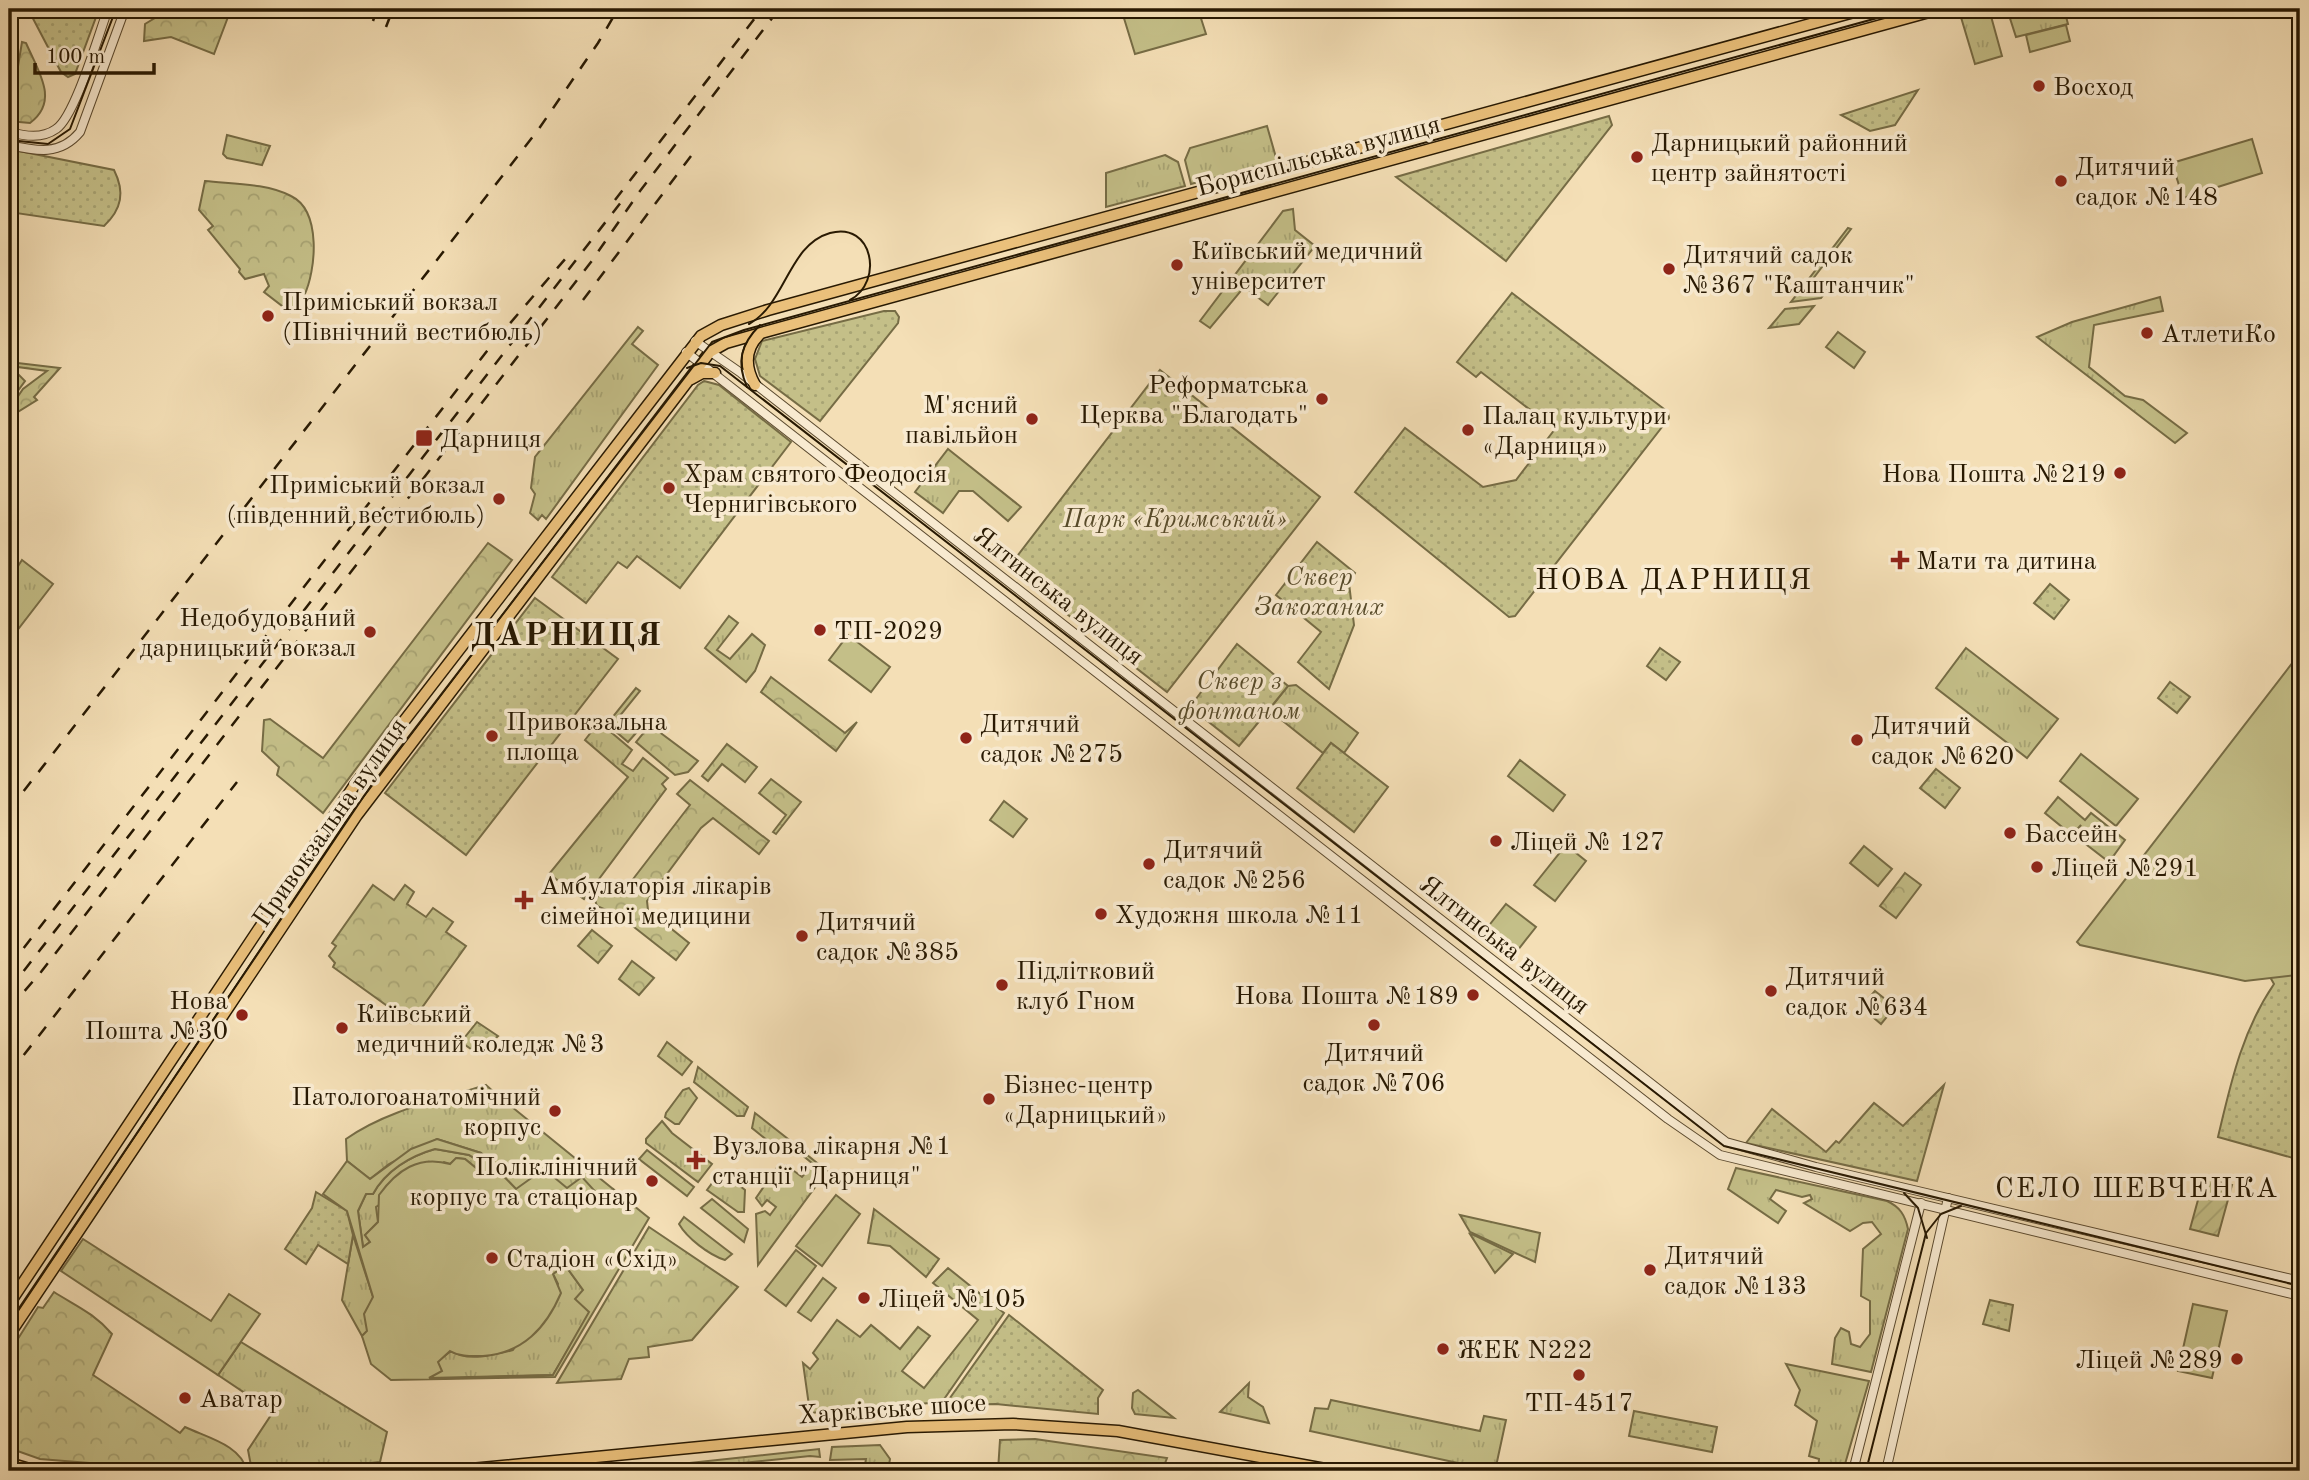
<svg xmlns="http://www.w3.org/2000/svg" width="2309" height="1480" viewBox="0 0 2309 1480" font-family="'Old Standard TT',serif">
<defs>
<pattern id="grass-tufts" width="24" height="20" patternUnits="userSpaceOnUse" patternTransform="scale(1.75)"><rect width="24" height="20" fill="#c4bf88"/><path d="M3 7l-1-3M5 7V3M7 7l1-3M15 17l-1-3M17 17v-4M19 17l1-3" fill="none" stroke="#a8a474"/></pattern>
<pattern id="forest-crowns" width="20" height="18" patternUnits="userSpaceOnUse" patternTransform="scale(1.75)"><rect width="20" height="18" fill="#c4bf88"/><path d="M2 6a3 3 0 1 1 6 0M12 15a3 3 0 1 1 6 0" fill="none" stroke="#a8a474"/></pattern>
<pattern id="park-dots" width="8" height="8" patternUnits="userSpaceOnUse" patternTransform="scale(1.75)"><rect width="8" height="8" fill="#c4bf88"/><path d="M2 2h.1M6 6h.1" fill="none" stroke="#a8a474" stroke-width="1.8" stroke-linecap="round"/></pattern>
<pattern id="garden-furrows" width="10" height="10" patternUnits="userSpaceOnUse" patternTransform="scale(1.75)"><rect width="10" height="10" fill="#c4bf88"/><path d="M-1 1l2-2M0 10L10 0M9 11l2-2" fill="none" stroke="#a8a474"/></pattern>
</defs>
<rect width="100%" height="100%" fill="#f4dfb6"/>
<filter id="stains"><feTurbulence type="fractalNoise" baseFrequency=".00286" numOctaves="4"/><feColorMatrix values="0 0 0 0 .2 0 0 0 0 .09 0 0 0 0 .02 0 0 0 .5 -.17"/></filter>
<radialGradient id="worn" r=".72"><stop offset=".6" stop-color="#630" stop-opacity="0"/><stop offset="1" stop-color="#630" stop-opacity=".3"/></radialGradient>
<g fill="url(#grass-tufts)" stroke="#766c45" stroke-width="2">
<polygon points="1978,9 1989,9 2002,56 1975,64 1960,14"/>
<polygon points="2007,9 2064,9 2068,24 2016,37"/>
<polygon points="1267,126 1277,161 1191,184 1185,160 1190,148"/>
<polygon points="227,135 270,146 262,165 227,158 223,154"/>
<polygon points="1165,155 1178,162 1185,186 1106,207 1106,173"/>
<polygon points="1293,209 1295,230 1315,246 1268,305 1244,287 1210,328 1200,321 1283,211"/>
<polygon points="1848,228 1851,229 1809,284 1821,293 1826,287 1828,289 1821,298 1791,302"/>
<polygon points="2160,297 2163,311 2094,325 2089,367 2125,396 2143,400 2187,433 2175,443 2037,337 2072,322"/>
<polygon points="1814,306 1799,324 1769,328 1785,309"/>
<polygon points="638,327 643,331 632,344 658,365 546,519 542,515 538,520 530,513 535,494 531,488 535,457"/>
<polygon points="948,449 1021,507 1008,521 973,491 959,491 943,513 915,492"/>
<polygon points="22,560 53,584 9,641 9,580"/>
<polygon points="729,616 738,623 717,650 730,659 752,634 765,645 755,671 746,682 705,648"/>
<polygon points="1966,648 2058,719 2027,758 1936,688"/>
<polygon points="1296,685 1358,733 1344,753 1331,743 1323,753 1269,710 1288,686"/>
<polygon points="599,722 632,750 622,764 633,771 643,758 668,778 662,784 666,789 584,899 549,874 628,777 585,740"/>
<polygon points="667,1042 692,1062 682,1075 658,1056"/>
<polygon points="698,1067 748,1107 744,1116 737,1116 694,1082"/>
<path d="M486,1085l10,9 117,95 -12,9 -34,-10 -51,1 -35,-36 -44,-14 -48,25 -19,15 -23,-18 -1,-22c41,-29 93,-39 140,-54z"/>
<polygon points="689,1088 697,1098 679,1124 675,1124 665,1117 666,1113 683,1090"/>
<polygon points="755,1113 797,1146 792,1155 784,1154 752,1128"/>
<polygon points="662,1121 672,1133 712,1164 698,1182 646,1143 646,1139"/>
<path d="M435,1149l34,6 13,7 -6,6 -11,-9 -8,-1 -7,6 -6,-2 -68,45 2,15 -13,13 5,7 -7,5 -5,-36 8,-17h7c13,-23 37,-38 62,-45z"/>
<polygon points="647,1150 694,1187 687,1196 639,1159"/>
<polygon points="801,1150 827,1171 758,1265 756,1214 765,1211 770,1215 776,1207 767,1200 762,1206 756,1198 778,1166 786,1165 802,1177 813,1164 802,1155"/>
<path d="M1736,1168l151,33c13,6 18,14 21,28l-37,143 -39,-8 3,-26 6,-10 8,4 2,12 9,3 10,-13v-33l-9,-5 2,-47 18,-15 -9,-12 -9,1 -13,8 -46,-28 8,-4 -2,-4 -8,2 -26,-7 -6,9 16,12 -8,12 -50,-34z"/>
<polygon points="721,1171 745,1190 744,1212 738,1212 707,1190"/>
<polygon points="712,1199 748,1229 744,1242 701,1208"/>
<polygon points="874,1209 939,1259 926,1277 890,1246 868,1243"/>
<path d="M684,1217l48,37 -7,6c-16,-5 -38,-22 -46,-36z"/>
<polygon points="353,1235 373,1297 367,1331 362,1336 342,1300"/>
<path d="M565,1265l18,25 7,22 -37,63 -126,4 10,-17 14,-11c16,11 44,4 62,-1l45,-66 -5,-10z"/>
<polygon points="948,1268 1004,1313 942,1402 810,1413 803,1363 810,1369 818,1359 813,1353 837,1320 860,1337 871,1325 900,1349 918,1327 930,1336 902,1371 924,1388 978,1320 933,1283"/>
<polygon points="241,1342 387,1432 380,1462 295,1471 252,1471 248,1450 273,1412 218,1375"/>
<polygon points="1786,1364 1869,1381 1843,1471 1818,1471 1819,1459 1809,1456 1817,1421 1795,1405 1800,1390"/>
<polygon points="1249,1383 1248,1397 1263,1407 1269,1423 1220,1412"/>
<polygon points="1138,1390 1174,1418 1135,1414 1132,1408 1133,1393"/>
<polygon points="1331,1400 1480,1431 1484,1416 1506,1420 1495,1471 1310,1431 1315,1408 1328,1409"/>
<polygon points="880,1445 890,1459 888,1471 864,1471 866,1459 830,1460 832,1447"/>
<polygon points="819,1449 820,1457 810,1456 667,1471 615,1471"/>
</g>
<g fill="url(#forest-crowns)" stroke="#766c45" stroke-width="2">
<polygon points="176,9 231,9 214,54 171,37 144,41 145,24 155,18 169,17"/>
<path d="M22,42l4,1c12,28 34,58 4,80l-21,-2z"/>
<path d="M205,181c27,3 62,2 86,15 31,15 25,75 13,100 -3,6 -10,11 -14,16l-26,-20 5,-6 -5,-12 -19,5 -6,-7 1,-3 -32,-39 5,-4 -14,-16z"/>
<polygon points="9,362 60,368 34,397 37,400 16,413 12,405 23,389 47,371 10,366 25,381 9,403"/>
<polygon points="488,543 512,560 323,813 277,775 279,767 262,751 264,720 270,719 323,758"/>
<polygon points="771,677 845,733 857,722 836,751 761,692"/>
<polygon points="636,688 640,691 618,718 636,733 628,742 607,724"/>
<polygon points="650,725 698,761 688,772 675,775 636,742"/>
<polygon points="727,744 757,767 745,782 722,764 708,781 702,776"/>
<polygon points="771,779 801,802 776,834 773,832 786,815 759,793"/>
<polygon points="690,780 769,841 759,854 713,818 701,828 647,901 648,910 689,943 676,960 620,916 597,906 595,900 606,886 620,896 690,805 677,794"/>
<polygon points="1905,873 1921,885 1896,918 1880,906"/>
<polygon points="373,885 394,900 405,885 414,892 407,904 426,917 433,908 453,922 446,932 466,946 411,1023 333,967 335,963 329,956 336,946 332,943"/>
<polygon points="592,930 612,946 598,963 578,946"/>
<polygon points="632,961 654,978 639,995 619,979"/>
<polygon points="1460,1215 1540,1233 1535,1262 1470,1232"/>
<polygon points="649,1227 738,1287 692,1340 648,1347 649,1357 629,1359 621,1379 557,1383"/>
<polygon points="1470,1234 1474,1235 1513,1254 1495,1273"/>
<polygon points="83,1239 211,1321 229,1294 260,1314 218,1375 61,1271"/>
<path d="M54,1292c22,14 40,21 58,42l-19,41 87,58 5,-6c23,11 56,18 62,44h-142l-13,-2 -3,-6 -49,-4 -31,-11v-95l29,-46 5,1z"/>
<polygon points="1035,1439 1167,1458 1162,1471 1103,1464 998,1471 1000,1440"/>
</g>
<g fill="url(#park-dots)" stroke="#766c45" stroke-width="2">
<polygon points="28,9 99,9 75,74 68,77 61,72"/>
<polygon points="1918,90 1895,125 1870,131 1841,115"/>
<polygon points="1609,116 1612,125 1506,261 1396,177"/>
<path d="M9,149l105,21c11,22 8,39 -10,56l-95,-14z"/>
<polygon points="1512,293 1668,412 1669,418 1515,616 1509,617 1355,492 1405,428 1483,487 1516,480 1555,429 1481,372 1476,377 1457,362"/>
<polygon points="884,311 895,311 899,317 898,323 820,421 760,376 755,359 762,341"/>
<polygon points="1160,370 1320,497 1167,692 1008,568"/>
<polygon points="704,381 719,385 791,442 680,588 637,556 627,568 618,562 586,603 552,577 698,385"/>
<polygon points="1317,542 1355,573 1349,583 1354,625 1329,689 1298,662 1321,632 1276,595"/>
<polygon points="2050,584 2069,600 2054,619 2034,603"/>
<polygon points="535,598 618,659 466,855 385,793"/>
<polygon points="1237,644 1288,686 1239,746 1190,707"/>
<polygon points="1660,648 1680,662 1666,680 1647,666"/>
<path d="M2300,657v503l-82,-23c13,-55 24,-106 56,-153l-4,-7z"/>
<polygon points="2170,682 2190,697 2177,713 2158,698"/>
<polygon points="1331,743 1388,787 1354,832 1297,788"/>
<polygon points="1936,769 1960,788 1945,808 1920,788"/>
<polygon points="1875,991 1895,1007 1881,1024 1861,1007"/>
<polygon points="477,1022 498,1036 478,1054 461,1042"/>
<polygon points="1944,1085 1917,1181 1746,1143 1772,1109 1826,1152 1836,1141 1839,1143 1874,1103 1903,1126"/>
<polygon points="316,1192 347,1211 353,1235 348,1264 318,1245 306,1264 285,1249 312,1208"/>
<polygon points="1990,1300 2013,1305 2009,1331 1983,1324"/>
<polygon points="1009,1315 1103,1390 1098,1398 1098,1414 996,1404 945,1405"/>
<polygon points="1634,1411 1717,1427 1712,1452 1629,1436"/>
</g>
<polygon fill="url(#garden-furrows)" stroke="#766c45" stroke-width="2" points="2204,1178 2232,1185 2218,1236 2190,1229"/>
<g fill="#c4bf88" stroke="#766c45" stroke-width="2" fill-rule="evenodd">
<polygon points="1147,9 1198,9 1206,34 1135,54 1123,15"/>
<polygon points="2066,25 2070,41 2030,52 2026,35"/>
<polygon points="2252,139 2262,173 2183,198 2172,163"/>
<polygon points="1838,332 1865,352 1854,368 1826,347"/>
<polygon points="848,635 890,667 871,692 829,660"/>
<polygon points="2300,653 2300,980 2296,975 2245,981 2080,945 2077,942"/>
<polygon points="2081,754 2138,799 2116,826 2060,781"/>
<polygon points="1520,760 1565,795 1553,811 1508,776"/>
<polygon points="2058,797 2085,820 2091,813 2125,840 2109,862 2074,835 2081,825 2072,835 2045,813"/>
<polygon points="1004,801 1027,819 1013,837 990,820"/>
<polygon points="1566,845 1586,861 1555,901 1534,885"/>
<polygon points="1864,846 1892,869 1878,886 1850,863"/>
<polygon points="1506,904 1536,927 1517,951 1487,928"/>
<path d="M437,1139l44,14 35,36 28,-20 23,19 15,-11 19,21 12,-9 36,29 -94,159 -164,3 -20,-16 -9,-28 5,-5 -3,-17 9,-17 -26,-86 -24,-17 24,-33 23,18 41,-30zM435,1149l34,6 13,8 -6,5 -11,-9 -9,-1 -6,6c-31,-9 -53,6 -71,31l-1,27 -13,13 5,7 -7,5 -5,-36 8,-17h7c12,-23 37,-38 62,-45zM565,1265l18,25 -8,9 14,13 -36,63 -124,3 13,-7 -4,-9 12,-11c10,6 22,5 33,5 40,-3 63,-28 78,-63l-8,-19z"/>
<polygon points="836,1195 860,1214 822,1266 796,1246"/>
<polygon points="796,1250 816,1266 786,1306 765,1290"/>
<polygon points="823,1278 836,1288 811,1321 798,1312"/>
<polygon points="2193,1304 2227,1311 2212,1378 2178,1371"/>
</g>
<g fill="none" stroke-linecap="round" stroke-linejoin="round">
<defs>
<g id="minor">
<path d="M9,132c16,4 33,7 47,-3 19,-12 43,-96 52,-120"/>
<path d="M9,145c28,6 51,11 71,-13l45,-123"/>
<polyline points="695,341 741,373 1726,1142 1816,1167 2300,1281"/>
<polyline points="686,352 1668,1119 1720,1155 2300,1296"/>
<polyline points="1853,1471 1921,1203"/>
<polyline points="1886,1471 1948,1198"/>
</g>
<g id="major">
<polyline points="691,379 702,373 715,373"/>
<path d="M755,385c-10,-18 -11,-35 4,-50"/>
<polyline points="9,1304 354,786 701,336 721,325 768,310 1865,9"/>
<polyline points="9,1335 357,815 710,352 726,343 761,333 1940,9"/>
<polyline points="9,1463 36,1471"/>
<polyline points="450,1471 907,1427 1013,1424 1118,1431 1336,1471"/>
</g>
</defs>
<use href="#minor" stroke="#5b4a2f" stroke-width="10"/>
<use href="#major" stroke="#281902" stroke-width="13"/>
<use href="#minor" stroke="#f8ead0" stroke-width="8"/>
<use href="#major" stroke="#eac07b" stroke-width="10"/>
<g stroke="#281902" stroke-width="2">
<polyline points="9,140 48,144 70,129 116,9"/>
<path d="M749,324c37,-20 39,-79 81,-91 43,-12 54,49 20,67"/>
<polyline points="687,368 701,363 720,366 1724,1146 2300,1286"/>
<path d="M747,387c-11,-25 -6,-43 13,-62"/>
<polyline points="1904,1193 1918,1208 1927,1238"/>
<polyline points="9,1323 370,787 712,342 744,330 1910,9"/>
<polyline points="1866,1471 1926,1233 1941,1214 1961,1206"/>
</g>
<g stroke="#281902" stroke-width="2.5" stroke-dasharray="12 12" stroke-linecap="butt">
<polyline points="602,12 604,9"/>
<polyline points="373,21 377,9"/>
<polyline points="386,27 393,9"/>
<polyline points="615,200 762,9"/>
<polyline points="583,300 691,156"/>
<polyline points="9,810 538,130 598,43 618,9"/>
<polyline points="9,967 494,342 566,258"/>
<polyline points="9,990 625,197"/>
<polyline points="9,1009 41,972 591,262 640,191 779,9"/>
<polyline points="9,1074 237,782"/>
</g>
</g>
<g fill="#8f2418" stroke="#f8ead0" stroke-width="2.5">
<circle cx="2039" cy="86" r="7"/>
<circle cx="1637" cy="157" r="7"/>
<circle cx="2061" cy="181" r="7"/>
<circle cx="1177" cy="265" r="7"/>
<circle cx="1669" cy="269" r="7"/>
<circle cx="268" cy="316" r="7"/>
<circle cx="2147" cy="333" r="7"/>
<circle cx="1322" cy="399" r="7"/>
<circle cx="1032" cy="419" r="7"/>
<circle cx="1468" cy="430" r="7"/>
<rect x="415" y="429" width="18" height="18" rx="3.5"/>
<circle cx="2120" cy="473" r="7"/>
<circle cx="669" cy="488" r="7"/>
<circle cx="499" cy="499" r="7"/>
<path d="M1896.5 549.5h7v7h7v7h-7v7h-7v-7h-7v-7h7z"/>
<circle cx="820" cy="630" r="7"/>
<circle cx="370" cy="632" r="7"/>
<circle cx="492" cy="736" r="7"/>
<circle cx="966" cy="738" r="7"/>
<circle cx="1857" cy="740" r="7"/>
<circle cx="2010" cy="833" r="7"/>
<circle cx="1496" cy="841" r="7"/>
<circle cx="1149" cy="864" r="7"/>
<circle cx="2037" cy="867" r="7"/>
<path d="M520.5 889.5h7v7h7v7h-7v7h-7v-7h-7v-7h7z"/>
<circle cx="1101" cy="914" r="7"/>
<circle cx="802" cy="936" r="7"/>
<circle cx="1002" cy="985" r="7"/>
<circle cx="1771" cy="991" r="7"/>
<circle cx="1473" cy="995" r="7"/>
<circle cx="242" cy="1015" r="7"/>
<circle cx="1374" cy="1025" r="7"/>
<circle cx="342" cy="1028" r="7"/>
<circle cx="989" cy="1099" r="7"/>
<circle cx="555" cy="1111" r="7"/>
<path d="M692.5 1149.5h7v7h7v7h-7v7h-7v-7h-7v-7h7z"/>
<circle cx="652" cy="1181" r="7"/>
<circle cx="492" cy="1258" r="7"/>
<circle cx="1650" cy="1270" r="7"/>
<circle cx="864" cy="1298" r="7"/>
<circle cx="1443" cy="1349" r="7"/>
<circle cx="2237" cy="1359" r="7"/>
<circle cx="1579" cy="1375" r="7"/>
<circle cx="185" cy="1398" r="7"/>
</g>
<g text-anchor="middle" stroke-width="7" stroke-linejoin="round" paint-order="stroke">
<g font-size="26" fill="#281902" stroke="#f8ead0" text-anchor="start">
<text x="2053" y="95">Восход</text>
<text x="1651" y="151">Дарницький районний<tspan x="1651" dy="30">центр зайнятості</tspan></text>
<text x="2075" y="175">Дитячий<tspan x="2075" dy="30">садок №148</tspan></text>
<text x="1191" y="259">Київський медичний<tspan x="1191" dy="30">університет</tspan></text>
<text x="1683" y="263">Дитячий садок<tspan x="1683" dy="30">№367 "Каштанчик"</tspan></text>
<text x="282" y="310">Приміський вокзал<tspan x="282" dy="30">(Північний вестибюль)</tspan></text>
<text x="2161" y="342">АтлетиКо</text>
<text x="1308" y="393" text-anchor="end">Реформатська<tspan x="1308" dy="30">Церква "Благодать"</tspan></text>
<text x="1018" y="413" text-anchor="end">М'ясний<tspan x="1018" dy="30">павільйон</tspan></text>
<text x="1482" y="424">Палац культури<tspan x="1482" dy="30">«Дарниця»</tspan></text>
<text x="440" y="447">Дарниця</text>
<text x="683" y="482">Храм святого Феодосія<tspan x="683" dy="30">Чернигівського</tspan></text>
<text x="2106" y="482" text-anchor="end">Нова Пошта №219</text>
<text x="485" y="493" text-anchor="end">Приміський вокзал<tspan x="485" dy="30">(південний вестибюль)</tspan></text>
<text x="1916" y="569">Мати та дитина</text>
<text x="356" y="626" text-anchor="end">Недобудований<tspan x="356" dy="30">дарницький вокзал</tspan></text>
<text x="834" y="639">ТП-2029</text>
<text x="506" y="730">Привокзальна<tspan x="506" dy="30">площа</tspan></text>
<text x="980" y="732">Дитячий<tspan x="980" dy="30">садок №275</tspan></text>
<text x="1871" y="734">Дитячий<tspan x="1871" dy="30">садок №620</tspan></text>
<text x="2024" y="842">Бассейн</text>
<text x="1510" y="850">Ліцей № 127</text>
<text x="1163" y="858">Дитячий<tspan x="1163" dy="30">садок №256</tspan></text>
<text x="2051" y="876">Ліцей №291</text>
<text x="540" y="894">Амбулаторія лікарів<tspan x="540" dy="30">сімейної медицини</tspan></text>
<text x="1115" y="923">Художня школа №11</text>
<text x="816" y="930">Дитячий<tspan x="816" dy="30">садок №385</tspan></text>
<text x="1016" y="979">Підлітковий<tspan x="1016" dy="30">клуб Гном</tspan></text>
<text x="1785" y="985">Дитячий<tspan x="1785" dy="30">садок №634</tspan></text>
<text x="1459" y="1004" text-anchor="end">Нова Пошта №189</text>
<text x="228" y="1009" text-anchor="end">Нова<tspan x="228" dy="30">Пошта №30</tspan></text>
<text x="356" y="1022">Київський<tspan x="356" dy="30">медичний коледж №3</tspan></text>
<text x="1374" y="1061" text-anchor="middle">Дитячий<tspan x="1374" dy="30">садок №706</tspan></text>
<text x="1003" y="1093">Бізнес-центр<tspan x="1003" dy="30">«Дарницький»</tspan></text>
<text x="541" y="1105" text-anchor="end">Патологоанатомічний<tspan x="541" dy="30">корпус</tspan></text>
<text x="712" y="1154">Вузлова лікарня №1<tspan x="712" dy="30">станції "Дарниця"</tspan></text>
<text x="638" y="1175" text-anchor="end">Поліклінічний<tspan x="638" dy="30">корпус та стаціонар</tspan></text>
<text x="1664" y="1264">Дитячий<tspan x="1664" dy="30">садок №133</tspan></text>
<text x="506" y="1267">Стадіон «Схід»</text>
<text x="878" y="1307">Ліцей №105</text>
<text x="1457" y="1358">ЖЕК N222</text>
<text x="2223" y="1368" text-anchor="end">Ліцей №289</text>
<text x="199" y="1407">Аватар</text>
<text x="1579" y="1411" text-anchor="middle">ТП-4517</text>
</g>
<g font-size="26" fill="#281902" stroke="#f8ead0">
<text transform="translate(1318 155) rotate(-15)" y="9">Бориспільська вулиця</text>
<text transform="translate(1059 595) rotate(38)" y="9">Ялтинська вулиця</text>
<text transform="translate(329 822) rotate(-55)" y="9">Привокзальна вулиця</text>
<text transform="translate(1505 944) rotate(38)" y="9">Ялтинська вулиця</text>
<text transform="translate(892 1408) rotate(-4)" y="9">Харківське шосе</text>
</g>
<g font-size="26" font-style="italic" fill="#574b2a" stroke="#f8ead0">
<text x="1175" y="527">Парк «Кримський»</text>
<text x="1319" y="585">Сквер<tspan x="1319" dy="30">Закоханих</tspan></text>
<text x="1239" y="689">Сквер з<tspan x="1239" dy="30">фонтаном</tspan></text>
</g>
<g font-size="28" letter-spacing="2" fill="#281902" stroke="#f8ead0">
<text x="2137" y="1197">СЕЛО ШЕВЧЕНКА</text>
</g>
<g font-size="30" letter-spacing="2" fill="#281902" stroke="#f8ead0">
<text x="1674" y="589">НОВА ДАРНИЦЯ</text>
</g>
<g font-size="33" font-weight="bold" letter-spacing="2" fill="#281902" stroke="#f8ead0">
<text x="567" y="645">ДАРНИЦЯ</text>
</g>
</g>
<rect width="2309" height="1480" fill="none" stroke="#f4dfb6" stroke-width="35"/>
<rect x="10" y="10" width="2288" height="1459" fill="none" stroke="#281902" stroke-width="3.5"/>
<rect x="18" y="18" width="2274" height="1445" fill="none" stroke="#281902" stroke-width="2"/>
<path d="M35 63v10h119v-10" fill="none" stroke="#281902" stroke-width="3.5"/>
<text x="46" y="63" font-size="21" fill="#281902" stroke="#f8ead0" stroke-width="5" paint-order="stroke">100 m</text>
<rect width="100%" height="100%" filter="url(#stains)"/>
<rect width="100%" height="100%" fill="url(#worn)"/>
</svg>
